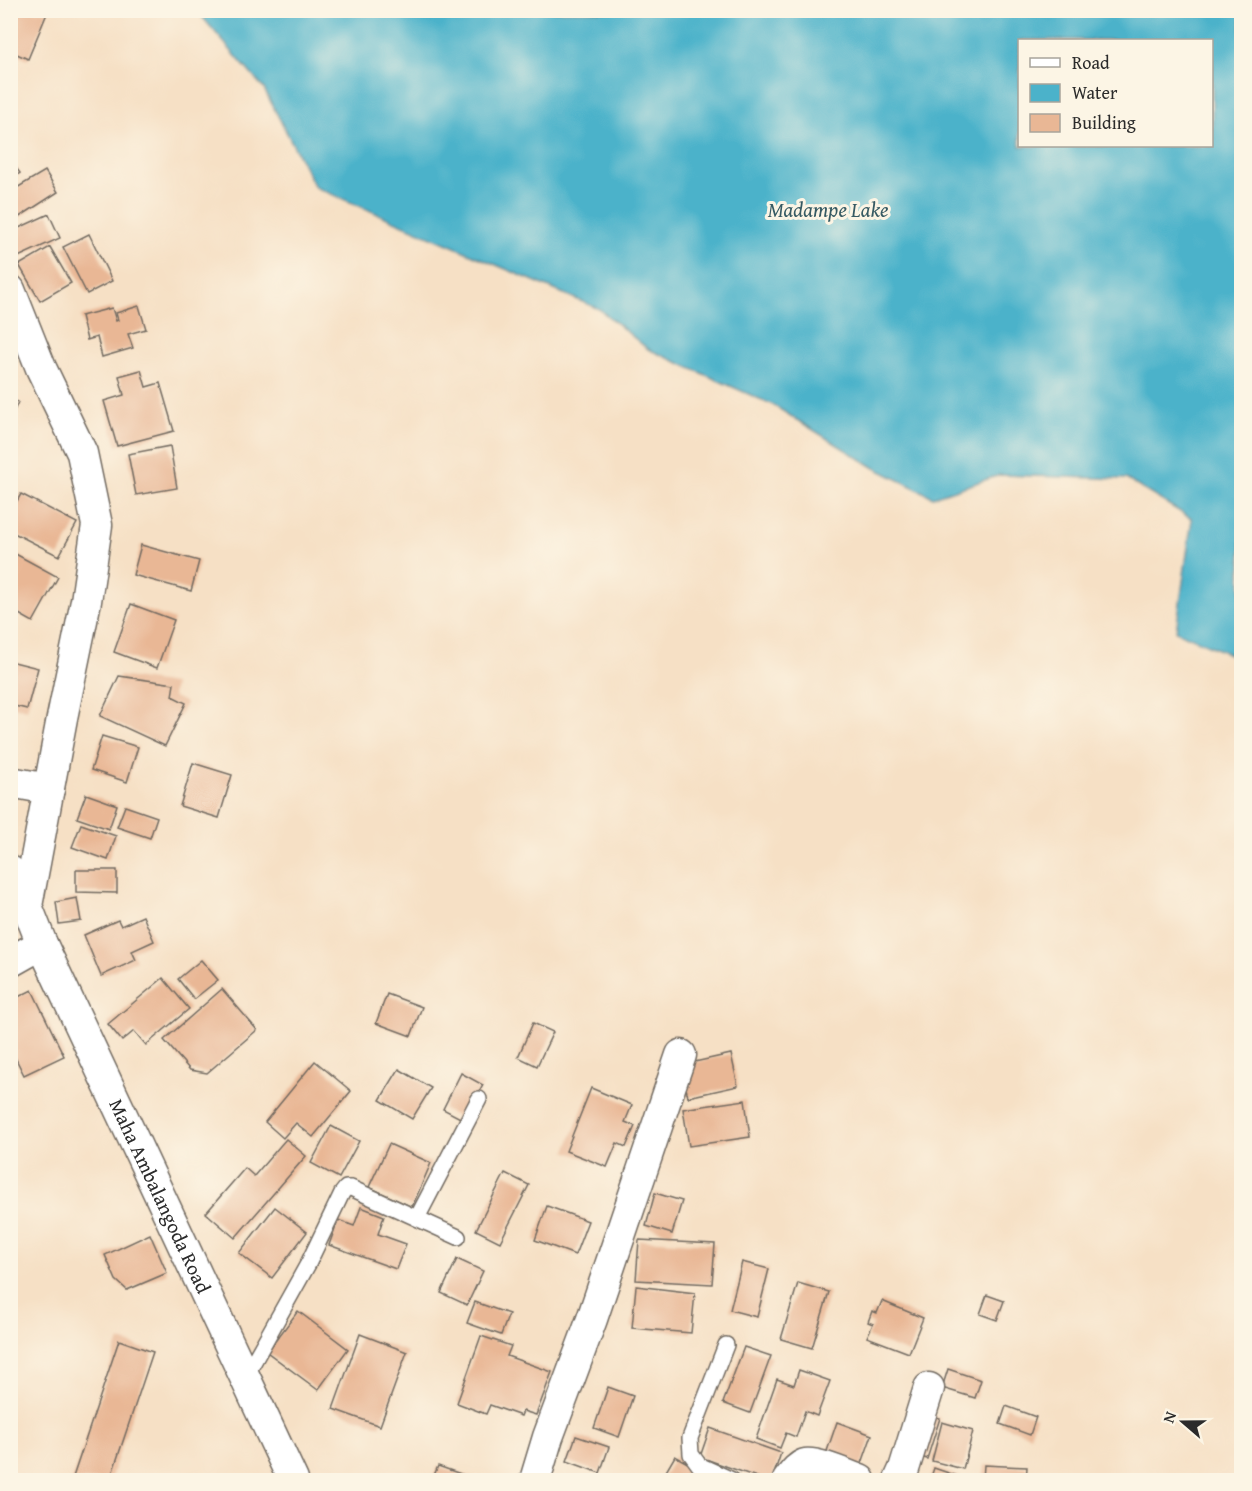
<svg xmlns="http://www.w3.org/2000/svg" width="1252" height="1491" viewBox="0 0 1252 1491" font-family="'Gentium Book Plus',serif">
<rect width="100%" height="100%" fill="#fcf5e5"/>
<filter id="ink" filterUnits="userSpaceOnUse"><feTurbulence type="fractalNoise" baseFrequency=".0167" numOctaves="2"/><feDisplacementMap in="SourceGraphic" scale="12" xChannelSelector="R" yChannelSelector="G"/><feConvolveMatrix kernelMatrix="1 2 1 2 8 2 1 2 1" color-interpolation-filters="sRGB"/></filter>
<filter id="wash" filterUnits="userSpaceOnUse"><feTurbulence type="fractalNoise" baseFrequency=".008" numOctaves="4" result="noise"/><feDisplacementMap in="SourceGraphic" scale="24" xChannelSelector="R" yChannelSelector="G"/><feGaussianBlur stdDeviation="1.35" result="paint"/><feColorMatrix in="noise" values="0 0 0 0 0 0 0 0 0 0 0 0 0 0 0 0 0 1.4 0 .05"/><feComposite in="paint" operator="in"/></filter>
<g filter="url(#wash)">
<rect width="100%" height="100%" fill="#f6e0c5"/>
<path fill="#4bb2ca" stroke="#3b6e7a" stroke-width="1.5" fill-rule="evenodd" d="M198,11h1043v648l-65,-28 16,-112 -66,-40 -126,-4 -67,22 -58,-29 -102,-63 -125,-56 -49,-40 -284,-122 -51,-98 -60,-70zM1020,40h192v106h-192z"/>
<g id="blocks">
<g fill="#e9b795">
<polygon points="11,10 48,11 28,59 10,51"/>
<polygon points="10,160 20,173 10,180"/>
<polygon points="45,171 58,192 10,223 10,192"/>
<polygon points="49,214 60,238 16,258 10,246 10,232"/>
<polygon points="89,234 112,281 87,294 63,247"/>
<polygon points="50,247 71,283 40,301 19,265"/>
<polygon points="139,306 146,329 128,334 133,348 102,357 97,337 87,340 81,316 112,308 116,321 118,320 116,313"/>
<polygon points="141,370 146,387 160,383 174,431 117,446 104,401 124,395 119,376"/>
<polygon points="10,399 18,402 10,420"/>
<polygon points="170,446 177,488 136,495 128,454"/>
<polygon points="21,494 77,523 59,556 10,531 10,513"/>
<polygon points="141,545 199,561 191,591 133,575"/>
<polygon points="10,551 58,577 33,622 10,609"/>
<polygon points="131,604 174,620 157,668 114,652"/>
<polygon points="10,661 38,668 27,709 10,705"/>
<polygon points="119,676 174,684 172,696 186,703 165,746 100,716"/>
<polygon points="102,736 138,747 127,782 91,770"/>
<polygon points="193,763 232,775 219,818 180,806"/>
<polygon points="86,794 117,805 109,829 77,818"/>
<polygon points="125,806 157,817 150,838 117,827"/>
<polygon points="81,824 116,836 108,860 72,847"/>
<polygon points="76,870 117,870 117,893 76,892"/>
<polygon points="77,898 81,921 59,924 56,902"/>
<polygon points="143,916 154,941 132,951 136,960 101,976 84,935 118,920 121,926"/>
<polygon points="201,960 218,980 194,999 178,979"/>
<polygon points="163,978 189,1009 146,1045 134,1031 122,1041 108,1024"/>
<polygon points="222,989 257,1030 207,1073 190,1070 164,1040"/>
<polygon points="32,990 64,1056 24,1075 10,1047 10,1001"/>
<polygon points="387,994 422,1007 411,1036 376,1023"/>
<polygon points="533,1023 553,1032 537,1066 518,1057"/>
<polygon points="731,1054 738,1086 688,1097 681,1065"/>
<polygon points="315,1061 351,1091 313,1137 296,1123 283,1138 265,1122"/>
<polygon points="399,1069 431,1088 412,1119 380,1100"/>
<polygon points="461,1073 483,1085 464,1120 443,1109"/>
<polygon points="591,1088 632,1105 625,1122 635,1126 626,1147 617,1143 607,1167 566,1151"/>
<polygon points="745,1100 750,1137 689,1146 683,1109"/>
<polygon points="331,1126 359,1141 339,1178 311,1163"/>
<polygon points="286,1139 306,1156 235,1238 206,1213 245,1168 254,1176"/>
<polygon points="389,1144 431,1163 412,1207 369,1187"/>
<polygon points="505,1173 529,1185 500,1242 476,1230"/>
<polygon points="655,1193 682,1201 672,1234 646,1226"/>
<polygon points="547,1206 588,1221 575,1255 535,1240"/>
<polygon points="275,1207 307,1232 272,1278 239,1253"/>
<polygon points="361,1207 384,1216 378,1234 406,1244 396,1269 329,1245 338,1220 354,1226"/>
<polygon points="150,1234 167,1273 127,1290 116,1280 105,1255"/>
<polygon points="639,1240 715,1244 712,1284 636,1280"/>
<polygon points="457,1259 483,1271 467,1305 441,1293"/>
<polygon points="742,1262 769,1269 757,1317 730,1310"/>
<polygon points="798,1283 829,1292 812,1348 781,1339"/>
<polygon points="636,1286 695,1293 691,1333 632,1328"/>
<polygon points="987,1295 1004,1301 997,1320 980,1314"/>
<polygon points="882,1301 923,1318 909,1353 867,1337 873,1324 868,1322 872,1311 877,1313"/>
<polygon points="475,1302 509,1314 501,1335 467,1323"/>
<polygon points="298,1311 348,1349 318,1390 267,1352"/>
<polygon points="360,1334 407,1352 380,1426 333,1409"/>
<polygon points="481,1336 511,1346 507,1356 552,1372 536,1415 523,1411 521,1416 490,1405 486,1414 457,1403"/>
<polygon points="119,1340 153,1352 110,1480 72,1480"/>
<polygon points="744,1347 771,1356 750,1413 723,1403"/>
<polygon points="948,1369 981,1380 975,1398 942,1388"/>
<polygon points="799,1370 830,1381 817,1416 805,1411 796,1437 786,1433 780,1448 756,1439 777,1379 794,1385"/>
<polygon points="608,1387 633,1396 619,1437 594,1428"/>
<polygon points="1006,1406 1036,1417 1030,1435 1000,1424"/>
<polygon points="926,1414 940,1418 927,1459 913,1454"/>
<polygon points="837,1422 872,1435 860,1469 825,1457"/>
<polygon points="942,1422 973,1431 963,1469 932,1461"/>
<polygon points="710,1428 781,1453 772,1480 765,1480 700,1457"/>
<polygon points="576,1436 609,1447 600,1473 567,1461"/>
<polygon points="675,1456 718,1480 661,1480"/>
<polygon points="984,1465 1027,1467 1026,1480 983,1480"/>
<polygon points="438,1466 478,1480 432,1480"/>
<polygon points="934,1468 969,1480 930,1480"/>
</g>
</g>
</g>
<g filter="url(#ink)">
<use href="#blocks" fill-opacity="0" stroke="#726a61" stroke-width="1.5"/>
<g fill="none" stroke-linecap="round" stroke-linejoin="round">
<defs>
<g id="lane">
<polyline points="417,1218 479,1099"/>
<polyline points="726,1345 690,1438 691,1454 699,1465 732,1480"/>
<polyline points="245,1377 308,1264 342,1193 346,1188 351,1188 458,1237"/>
</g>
<g id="street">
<polyline points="10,290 41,368 82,453 97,525 86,601 62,718 27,906 42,944"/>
<polyline points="10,782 49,789"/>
<polyline points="10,871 27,906"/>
<path id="s1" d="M10,962l32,-18 251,536"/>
<polyline points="535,1480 548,1437 592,1319 681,1055"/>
<path d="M788,1480c5,-6 9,-13 17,-16 10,-3 44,12 55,16"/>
<polyline points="899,1480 904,1469 929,1388"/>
</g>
</defs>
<use href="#lane" stroke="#726a61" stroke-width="18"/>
<use href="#street" stroke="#726a61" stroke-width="33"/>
<use href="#lane" stroke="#fff" stroke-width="15"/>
<use href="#street" stroke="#fff" stroke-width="30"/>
</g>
</g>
<g text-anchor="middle" stroke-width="6" stroke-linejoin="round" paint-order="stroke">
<g font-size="20" fill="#2b2b2b" stroke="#fcf5e5">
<text dy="7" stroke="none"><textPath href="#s1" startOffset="315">Maha Ambalangoda Road</textPath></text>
</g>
<g font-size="21" font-style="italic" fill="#365a63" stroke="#fcf5e5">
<text x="828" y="217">Madampe Lake</text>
</g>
</g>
<rect width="1252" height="1491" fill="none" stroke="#fcf5e5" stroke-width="36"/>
<rect x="1018" y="39" width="195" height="108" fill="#fcf5e5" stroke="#a8a49b" stroke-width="1.5"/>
<rect x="1030" y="58" width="30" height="9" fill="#ffffff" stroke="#a8a49b" stroke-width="1.5"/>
<text x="1072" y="69" font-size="18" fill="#2b2b2b">Road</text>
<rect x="1030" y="84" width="30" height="18" fill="#4bb2ca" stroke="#a8a49b" stroke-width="1.5"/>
<text x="1072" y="99" font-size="18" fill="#2b2b2b">Water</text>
<rect x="1030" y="114" width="30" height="18" fill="#e9b795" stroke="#a8a49b" stroke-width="1.5"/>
<text x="1072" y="129" font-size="18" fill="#2b2b2b">Building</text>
<g transform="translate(1183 1422) rotate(290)" stroke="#fcf5e5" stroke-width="4.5" paint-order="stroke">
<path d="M0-4.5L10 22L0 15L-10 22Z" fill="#2b2b2b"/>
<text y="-9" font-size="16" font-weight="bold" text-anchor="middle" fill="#2b2b2b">N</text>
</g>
</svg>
